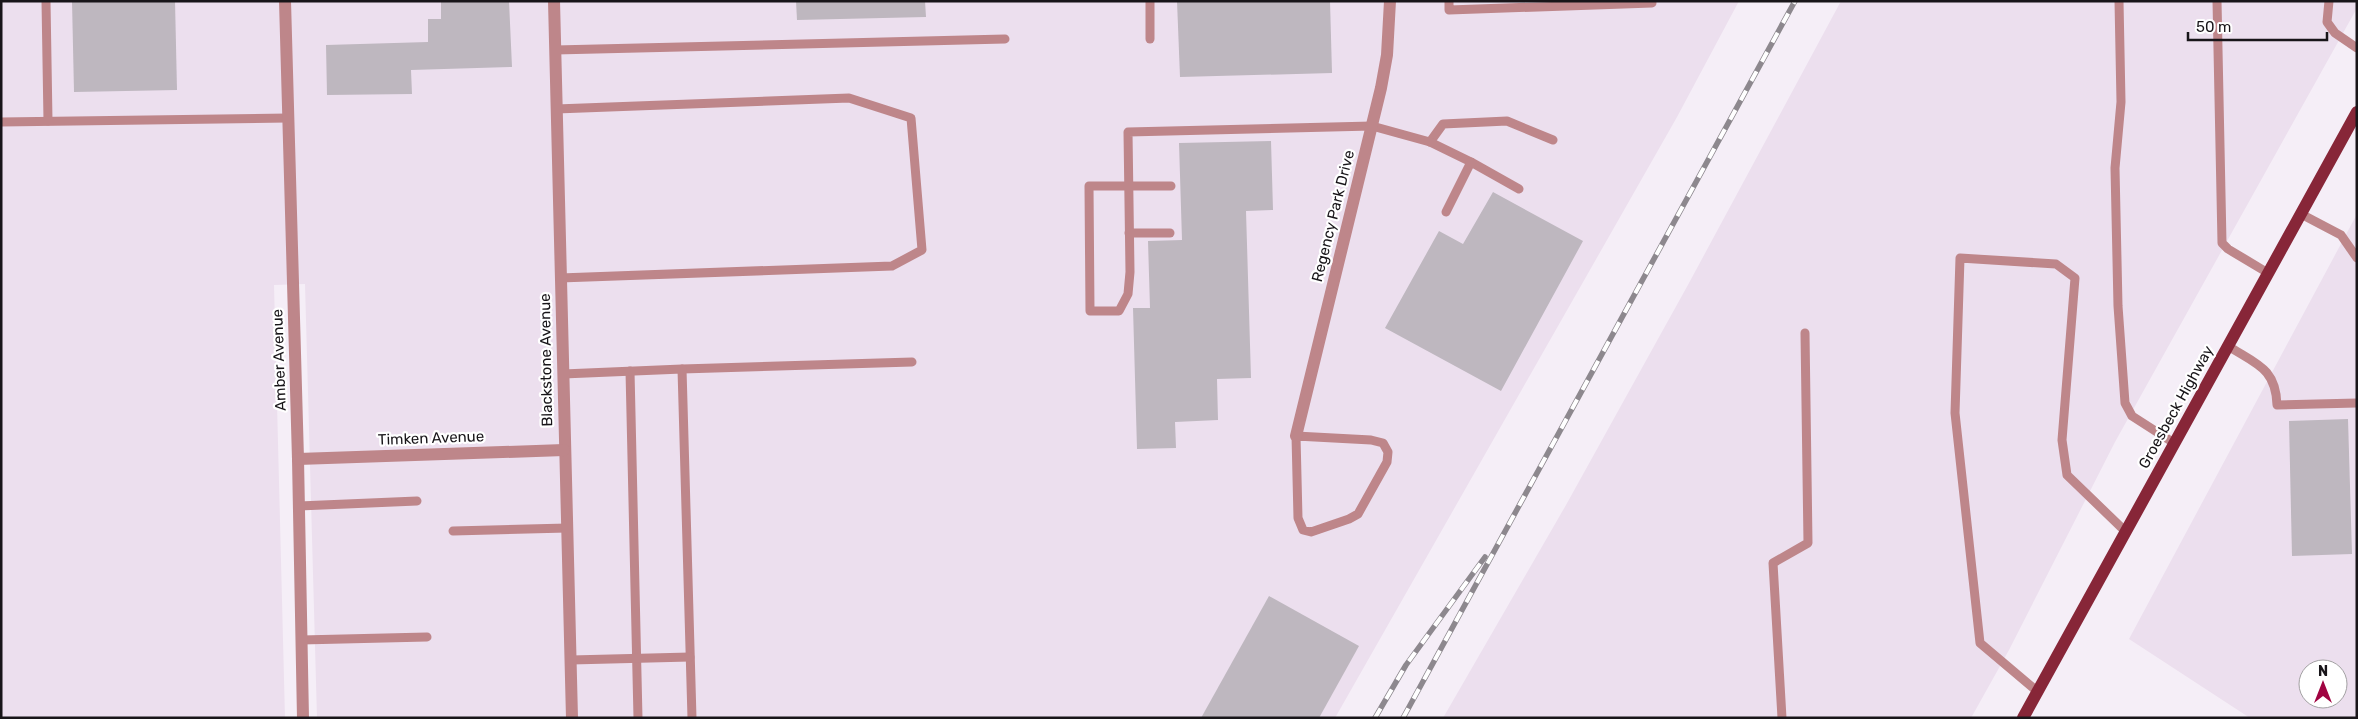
<svg xmlns="http://www.w3.org/2000/svg" width="2358" height="719" viewBox="0 0 2358 719" font-family="Rubik,sans-serif">
<rect width="100%" height="100%" fill="#f5eef7"/>
<g fill="#ecdfee" fill-rule="evenodd">
<polygon points="1,1 1739,1 1677,117 1335,718 317,718 305,284 274,285 285,718 1,718"/>
<polygon points="1841,1 2088,1 2088,30 2088,1 2357,1 2357,8 2115,442 2009,650 1971,718 1443,718 1566,505 1689,283"/>
<path d="M2357,214v504h-107l-121,-79zM2308,669h30v30h-30z"/>
</g>
<g fill="#beb7bf">
<polygon points="72,1 175,1 177,90 74,92"/>
<polygon points="509,1 512,67 411,70 412,94 327,95 326,45 428,42 428,19 441,19 441,2"/>
<polygon points="796,1 925,1 926,17 797,20"/>
<polygon points="1177,1 1330,1 1332,73 1180,77"/>
<polygon points="1271,141 1273,210 1246,211 1251,378 1217,379 1218,420 1175,422 1176,448 1137,449 1133,308 1150,308 1148,241 1182,240 1179,143"/>
<polygon points="1493,192 1583,241 1501,391 1385,328 1439,231 1463,244"/>
<polygon points="2348,419 2352,554 2292,556 2289,421"/>
<polygon points="1269,596 1359,646 1319,718 1201,718"/>
</g>
<g fill="none" stroke-linecap="round" stroke-linejoin="round">
<g stroke="#be868a" stroke-width="9">
<polyline points="46,1 48,121"/>
<polyline points="1449,1 1449,10 1652,3 1651,1"/>
<polyline points="2119,1 2121,102 2115,168 2118,306 2125,403 2132,416 2174,443"/>
<polyline points="2217,1 2222,243 2228,249 2268,273"/>
<polyline points="2329,1 2327,22 2335,33 2357,48"/>
<polyline points="1150,39 1150,1"/>
<polyline points="555,50 1005,39"/>
<polyline points="556,109 849,98 911,118 922,250 892,266 560,278"/>
<polyline points="1,122 288,118"/>
<polyline points="1430,142 1443,124 1507,121 1553,140"/>
<polyline points="1171,186 1089,186 1090,311 1119,311 1128,294 1130,272 1128,132 1372,126 1430,142 1471,162 1519,189"/>
<polyline points="1446,212 1471,162"/>
<polyline points="2301,214 2341,235 2357,258"/>
<polyline points="1129,233 1170,233"/>
<path d="M2228,346c28,18 48,22 49,59l80,-2"/>
<polyline points="682,369 912,362"/>
<polyline points="630,371 638,718"/>
<polyline points="563,374 682,369 692,718"/>
<polygon points="1296,436 1371,440 1383,443 1388,452 1387,462 1358,514 1349,519 1311,532 1303,530 1298,518"/>
<polyline points="299,506 417,501"/>
<polyline points="453,531 567,528"/>
<polyline points="301,640 427,637"/>
<polyline points="571,660 690,657"/>
<polyline points="2038,692 1980,643 1955,413 1960,258 2056,264 2075,278 2062,440 2067,475 2126,532"/>
<polyline points="1782,718 1773,563 1808,543 1805,333"/>
</g>
<g stroke="#be868a" stroke-width="12">
<polyline points="285,1 298,459 303,718"/>
<polyline points="554,1 572,718"/>
<polyline points="1296,436 1381,88 1387,55 1390,1"/>
<polyline points="298,459 564,450"/>
</g>
<polyline stroke="#872638" stroke-width="12" points="2023,718 2357,112"/>
<defs>
<g id="rail">
<polyline points="1375,718 1406,665 1485,557"/>
<polyline points="1403,718 1795,1"/>
</g>
</defs>
<use href="#rail" stroke="#8d888e" stroke-width="5.5"/>
<use href="#rail" stroke="#fff" stroke-width="4" stroke-dasharray="11" stroke-linecap="butt"/>
</g>
<g text-anchor="middle" stroke-width="4.5" stroke-linejoin="round" paint-order="stroke">
<g font-size="15" fill="#181519" stroke="#fff">
<text transform="translate(1333 216) rotate(-76)" y="5">Regency Park Drive</text>
<text transform="translate(279 360) rotate(-92)" y="5">Amber Avenue</text>
<text transform="translate(546 360) rotate(-91)" y="5">Blackstone Avenue</text>
<text transform="translate(2176 407) rotate(-61)" y="5">Groesbeck Highway</text>
<text transform="translate(431 438) rotate(-2)" y="5">Timken Avenue</text>
</g>
</g>
<rect width="2358" height="719" fill="none" stroke="#181519" stroke-width="5"/>
<g transform="translate(2323 684)"><circle r="24" fill="#ffffff" stroke="#a3a1a3"/>
<path d="M0-4L9 19L0 12L-9 19Z" fill="#a00341"/>
<text y="-8" font-size="14" font-weight="bold" text-anchor="middle" fill="#181519">N</text>
</g>
<path d="M2188 32v8h139v-8" fill="none" stroke="#181519" stroke-width="2.5"/>
<text x="2196" y="32" font-size="15" fill="#181519" stroke="#ffffff" stroke-width="4" paint-order="stroke">50 m</text>
</svg>
